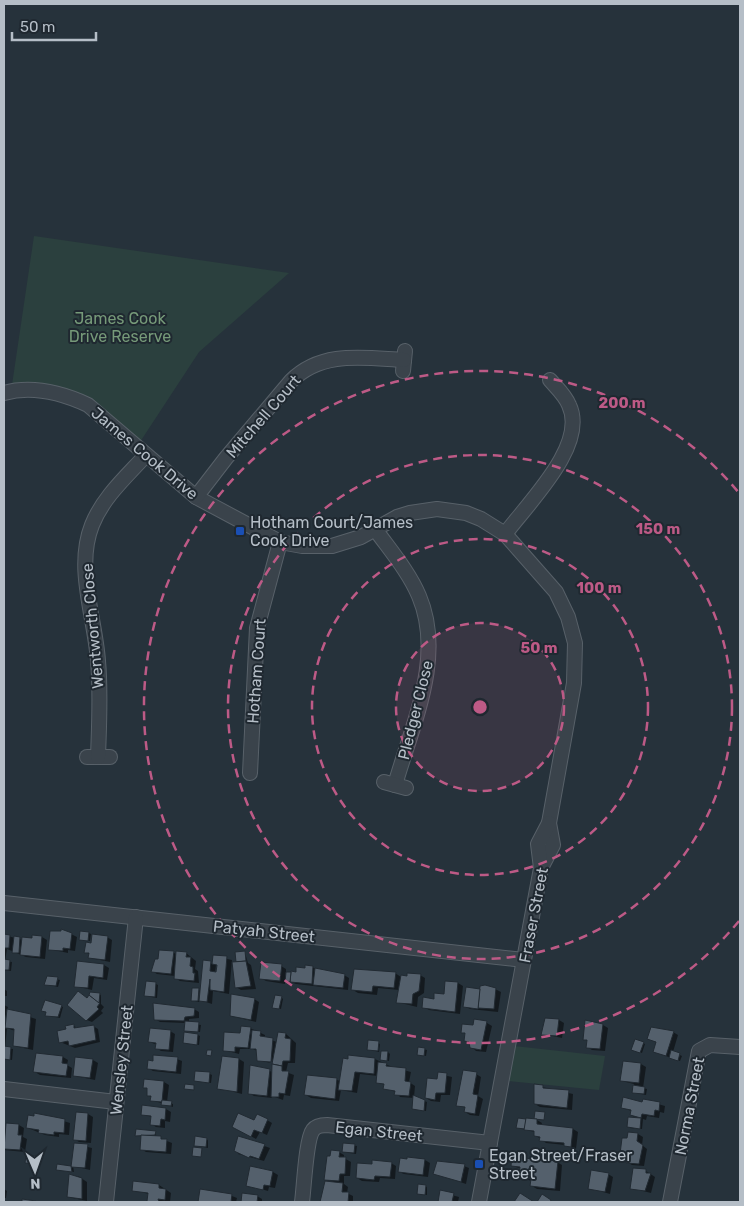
<svg xmlns="http://www.w3.org/2000/svg" width="744" height="1206" viewBox="0 0 744 1206" font-family="Rubik,sans-serif">
<rect width="100%" height="100%" fill="#26323b"/>
<g fill="#2b403e">
<polygon points="34,236 289,273 199,352 140,442 71,391 44,384 12,385"/>
<polygon points="514,1046 605,1056 599,1090 508,1081"/>
</g>
<g fill="#0007" fill-rule="evenodd">
<polygon points="89,933 91,934 90,941 80,939"/>
<polygon points="71,934 77,937 75,951 68,950 68,953 49,949"/>
<polygon points="4,935 23,940 23,938 42,937 47,940 45,959 26,957 7,949 5,961 12,962 11,971 4,970"/>
<polygon points="107,937 112,940 110,962 90,958 90,955 86,952 93,944"/>
<polygon points="173,952 177,955 186,953 196,961 195,969 198,971 199,983 180,981 175,978 175,976 157,974 152,971 159,960"/>
<polygon points="245,953 248,963 251,965 256,989 241,990 236,987 237,963"/>
<path d="M214,956l18,4 -3,34 -16,-3 -1,13 -12,-4 -1,2 -4,-1 -3,-1 6,-10 3,1 3,-29 9,2zM216,965h2v8h-3z"/>
<polygon points="78,962 104,965 109,968 107,980 94,978 92,990 75,986"/>
<polygon points="281,966 286,969 286,973 297,973 306,969 306,966 344,975 349,978 348,990 296,984 285,980 285,984 266,981 261,978"/>
<polygon points="395,973 401,977 420,975 425,978 424,993 418,997 417,1007 397,1002 399,990 378,988 377,995 358,993 353,990"/>
<polygon points="48,977 60,980 58,987 46,984"/>
<polygon points="458,983 463,986 460,1014 429,1010 424,1007 445,996"/>
<polygon points="156,984 158,985 157,998 146,996"/>
<polygon points="4,989 7,991 7,996 4,996"/>
<polygon points="495,989 501,992 498,1012 470,1009 465,1006 481,990"/>
<polygon points="99,994 101,995 101,1004 104,1007 101,1011 103,1013 92,1022 87,1020 88,1000"/>
<polygon points="281,997 283,999 281,1009 276,1008"/>
<polygon points="254,999 259,1002 256,1022 231,1016"/>
<polygon points="4,1005 8,1007 4,1022"/>
<polygon points="61,1006 63,1007 60,1018 46,1015"/>
<polygon points="194,1009 199,1012 199,1018 189,1019 189,1023 201,1025 200,1032 187,1031 186,1023 160,1022 155,1019"/>
<polygon points="9,1010 36,1019 33,1050 14,1046 15,1031 7,1028 5,1048 13,1049 12,1060 4,1059 4,1026 7,1028"/>
<polygon points="559,1020 564,1023 562,1038 543,1034"/>
<polygon points="487,1023 492,1026 486,1052 476,1051 466,1041 466,1034 462,1032"/>
<polygon points="603,1025 608,1028 605,1051 592,1050 587,1047 588,1041 584,1039"/>
<polygon points="74,1026 79,1029 93,1026 98,1029 100,1042 75,1048 60,1042 67,1030"/>
<polygon points="250,1028 265,1035 265,1038 277,1042 286,1034 296,1043 295,1063 288,1063 286,1072 294,1075 290,1096 284,1095 283,1100 272,1096 272,1098 254,1096 249,1093 270,1071 272,1072 274,1062 266,1058 265,1060 271,1063 258,1060 257,1051 253,1049 240,1049 239,1054 224,1050"/>
<polygon points="170,1031 175,1034 173,1052 161,1051 156,1048 157,1045 150,1042"/>
<polygon points="673,1032 678,1035 673,1052 682,1056 680,1061 660,1054 657,1043 649,1039"/>
<polygon points="198,1035 200,1036 199,1045 184,1043"/>
<polygon points="378,1043 380,1044 379,1052 368,1049"/>
<polygon points="643,1043 645,1044 642,1053 634,1050"/>
<polygon points="419,1048 427,1050 426,1056 420,1055"/>
<polygon points="388,1052 390,1054 389,1061 381,1059"/>
<polygon points="63,1057 68,1060 67,1065 72,1068 71,1078 40,1075 35,1072"/>
<polygon points="223,1058 239,1059 244,1062 242,1094 219,1088"/>
<polygon points="177,1059 182,1061 181,1074 153,1071 148,1068"/>
<polygon points="375,1059 392,1067 411,1072 409,1082 415,1086 414,1097 427,1102 426,1111 413,1109 414,1098 400,1097 396,1092 384,1088 385,1085 377,1082 378,1076 360,1074 357,1093 341,1090 339,1101 311,1098 306,1095 336,1079 341,1082 344,1060"/>
<polygon points="93,1060 98,1063 95,1080 75,1076"/>
<polygon points="641,1064 646,1067 643,1088 647,1089 646,1095 636,1093 634,1092 634,1084 622,1081"/>
<polygon points="210,1074 212,1075 211,1083 195,1081"/>
<polygon points="439,1074 452,1077 450,1095 441,1095 440,1102 431,1101 426,1098 438,1080"/>
<polygon points="476,1074 481,1077 478,1096 483,1099 479,1116 470,1115 465,1112 466,1108 458,1105"/>
<polygon points="164,1082 169,1085 167,1102 173,1104 173,1107 152,1100 152,1098 148,1095 148,1089 145,1087"/>
<polygon points="542,1087 573,1094 572,1110 540,1107 535,1104"/>
<polygon points="644,1100 665,1106 664,1113 660,1112 659,1118 647,1116 646,1120 643,1119 642,1129 630,1128 628,1127 638,1119 631,1115 632,1111 622,1108 643,1104"/>
<polygon points="143,1106 166,1109 171,1112 170,1122 165,1121 165,1128 156,1127 151,1124 152,1117 142,1114"/>
<polygon points="88,1114 93,1117 91,1143 79,1142 74,1139"/>
<polygon points="44,1115 70,1123 69,1135 59,1134 59,1137 45,1135 28,1128 29,1116"/>
<polygon points="267,1120 272,1123 267,1135 260,1132 256,1139 234,1127"/>
<polygon points="537,1120 542,1123 541,1126 573,1129 578,1132 576,1149 565,1145 546,1143 535,1135 535,1132 518,1128"/>
<polygon points="19,1125 24,1128 23,1137 27,1139 25,1152 4,1150 4,1130 6,1132"/>
<polygon points="155,1132 157,1137 172,1143 171,1154 146,1152 141,1149 143,1136 136,1135"/>
<polygon points="638,1134 643,1137 642,1145 647,1149 644,1166 632,1165 627,1162 628,1156 621,1153 629,1140"/>
<polygon points="239,1137 270,1148 264,1161 238,1154"/>
<polygon points="206,1139 208,1140 208,1148 195,1145"/>
<polygon points="75,1144 92,1148 90,1170 73,1166 74,1172 58,1169 72,1168"/>
<polygon points="344,1144 357,1146 356,1154 343,1152"/>
<polygon points="339,1152 344,1155 344,1158 351,1162 350,1176 344,1176 344,1184 348,1187 347,1193 353,1196 353,1202 321,1202 322,1194 332,1183 325,1179 331,1158"/>
<polygon points="27,1156 39,1159 38,1165 27,1162"/>
<polygon points="523,1157 528,1160 557,1162 562,1165 560,1191 537,1189 532,1186 532,1181 521,1178 522,1169 513,1166"/>
<polygon points="408,1160 425,1160 430,1163 428,1177 404,1174 399,1172"/>
<polygon points="391,1163 396,1166 395,1179 380,1178 379,1182 362,1181 357,1178"/>
<polygon points="464,1166 469,1168 466,1184 434,1173"/>
<polygon points="646,1171 655,1177 651,1193 631,1188"/>
<polygon points="273,1172 278,1175 275,1188 269,1187 268,1191 247,1185"/>
<polygon points="608,1174 613,1177 610,1194 589,1188"/>
<polygon points="70,1176 78,1176 87,1182 87,1201 68,1197"/>
<polygon points="159,1185 171,1193 170,1202 147,1202 149,1194 133,1190"/>
<polygon points="425,1186 427,1187 427,1195 419,1194"/>
<polygon points="4,1189 7,1191 6,1198 4,1198"/>
<polygon points="201,1190 232,1196 237,1198 236,1202 199,1202"/>
<polygon points="441,1192 459,1197 458,1202 439,1202"/>
<polygon points="243,1195 257,1196 262,1199 262,1202 242,1202"/>
</g>
<g fill="#54606c" stroke="#212a32">
<polygon points="61,929 72,933 70,949 63,948 63,951 48,950 50,931 61,931"/>
<polygon points="80,931 89,932 88,941 79,940"/>
<polygon points="4,934 10,935 9,948 4,948"/>
<polygon points="92,934 108,936 105,960 88,958 89,953 84,953 86,942 91,943"/>
<polygon points="32,935 42,936 40,957 20,955 22,937 32,938"/>
<polygon points="14,936 20,937 19,953 12,953"/>
<polygon points="159,950 174,951 171,974 151,972 155,959 158,959"/>
<polygon points="176,951 187,952 186,957 191,957 190,966 193,967 193,973 195,973 194,981 174,979"/>
<polygon points="245,951 246,961 236,962 235,952"/>
<polygon points="213,955 227,956 224,992 210,990 210,979 207,1002 199,1001 203,960 211,961 210,971 216,972 217,965 212,964"/>
<polygon points="4,959 10,960 9,970 4,970"/>
<polygon points="77,961 104,964 103,978 89,976 88,988 74,987"/>
<polygon points="246,961 251,986 235,988 232,962"/>
<polygon points="261,962 282,964 280,981 259,979"/>
<polygon points="305,965 313,966 312,984 290,982 291,971 296,972 296,967 305,968"/>
<polygon points="315,968 345,974 343,988 313,985"/>
<polygon points="354,969 396,972 394,988 373,986 372,992 351,990"/>
<polygon points="286,972 291,972 290,982 285,982"/>
<polygon points="407,973 421,974 419,991 413,994 412,1004 396,1003 401,975 407,976"/>
<polygon points="47,976 58,977 56,986 44,985"/>
<polygon points="146,981 156,982 155,997 144,996"/>
<polygon points="445,981 458,982 455,1012 422,1008 423,997 434,999 434,993 444,994"/>
<polygon points="485,985 496,988 494,1009 478,1008 480,986"/>
<polygon points="466,987 480,989 478,1009 463,1007"/>
<polygon points="192,988 199,988 198,1001 191,1001"/>
<polygon points="78,991 87,998 89,995 100,1003 97,1007 99,1009 86,1021 67,1005"/>
<polygon points="90,992 100,993 99,1003 89,995"/>
<polygon points="231,994 255,998 251,1020 230,1016"/>
<polygon points="275,995 282,996 279,1009 272,1008"/>
<polygon points="45,1000 62,1005 58,1017 45,1016 46,1012 41,1011"/>
<polygon points="153,1003 195,1008 194,1016 185,1017 184,1021 154,1020"/>
<polygon points="7,1009 31,1014 28,1048 13,1046 14,1029 5,1028"/>
<polygon points="545,1018 559,1019 557,1036 541,1035"/>
<polygon points="474,1019 487,1021 481,1050 470,1048 469,1042 464,1041 465,1033 461,1033 462,1024 473,1025"/>
<polygon points="585,1020 603,1024 600,1049 586,1048 587,1040 583,1040"/>
<polygon points="185,1021 199,1022 198,1032 184,1031"/>
<polygon points="74,1024 74,1028 94,1025 96,1040 69,1046 68,1041 59,1043 57,1031 66,1029 65,1026"/>
<polygon points="241,1026 251,1027 248,1048 235,1047 235,1052 223,1051 224,1032 240,1033"/>
<polygon points="651,1027 674,1031 666,1056 653,1052 656,1042 647,1039"/>
<polygon points="150,1028 171,1030 169,1050 155,1049 156,1043 148,1042"/>
<polygon points="252,1030 261,1031 260,1036 273,1038 271,1062 257,1061 256,1049 250,1049"/>
<polygon points="184,1032 198,1034 197,1045 183,1043"/>
<polygon points="278,1032 286,1033 285,1038 291,1039 290,1061 283,1061 282,1066 272,1064"/>
<polygon points="635,1039 644,1042 640,1053 631,1050"/>
<polygon points="368,1040 379,1041 378,1051 367,1050"/>
<polygon points="4,1046 11,1047 10,1060 4,1059"/>
<polygon points="418,1047 425,1048 424,1056 417,1055"/>
<polygon points="207,1050 212,1050 211,1056 206,1055"/>
<polygon points="671,1050 680,1053 678,1061 669,1058"/>
<polygon points="381,1051 388,1051 387,1061 380,1060"/>
<polygon points="36,1053 63,1056 62,1063 68,1064 66,1076 33,1072"/>
<polygon points="153,1055 178,1057 176,1072 147,1069 148,1060 153,1061"/>
<polygon points="348,1055 375,1058 374,1074 355,1072 352,1091 338,1090 343,1058 348,1059"/>
<polygon points="222,1056 239,1058 237,1092 217,1089"/>
<polygon points="75,1057 93,1059 90,1078 73,1076"/>
<polygon points="623,1061 641,1063 639,1083 620,1081"/>
<polygon points="378,1062 387,1063 386,1066 406,1068 405,1081 411,1082 409,1096 394,1095 395,1091 383,1089 384,1084 376,1083"/>
<polygon points="272,1064 282,1066 282,1071 289,1071 285,1094 279,1093 279,1097 271,1097"/>
<polygon points="250,1065 270,1069 267,1096 248,1094"/>
<polygon points="463,1070 477,1072 473,1094 478,1095 475,1114 464,1112 465,1107 456,1106"/>
<polygon points="195,1071 210,1072 209,1083 194,1081"/>
<polygon points="438,1072 447,1073 445,1093 436,1093 435,1100 425,1098 427,1078 437,1079"/>
<polygon points="307,1075 337,1078 335,1099 304,1095"/>
<polygon points="144,1079 164,1081 162,1102 150,1101 151,1096 147,1096 147,1088 143,1088"/>
<polygon points="185,1084 194,1085 194,1090 184,1089"/>
<polygon points="534,1084 543,1085 543,1088 569,1090 567,1108 534,1104"/>
<polygon points="633,1085 645,1087 644,1094 632,1093"/>
<polygon points="413,1095 425,1100 424,1111 412,1109"/>
<polygon points="623,1097 642,1102 643,1099 660,1102 659,1111 655,1110 654,1116 642,1114 641,1118 630,1115 631,1110 621,1108"/>
<polygon points="162,1100 172,1101 171,1106 161,1105"/>
<polygon points="142,1105 166,1108 165,1120 161,1119 160,1126 150,1125 151,1116 141,1115"/>
<polygon points="535,1111 545,1112 544,1120 534,1119"/>
<polygon points="76,1112 88,1113 86,1141 73,1140"/>
<polygon points="34,1113 65,1119 64,1133 54,1132 54,1135 38,1133 39,1130 26,1128 28,1115 34,1116"/>
<polygon points="238,1113 254,1120 257,1114 268,1119 262,1133 254,1130 251,1137 232,1127"/>
<polygon points="628,1117 641,1118 640,1129 627,1127"/>
<polygon points="518,1118 526,1119 525,1129 516,1128"/>
<polygon points="526,1118 537,1119 537,1124 573,1128 571,1147 564,1146 564,1143 539,1141 540,1137 534,1136 534,1131 524,1130"/>
<polygon points="6,1123 19,1124 18,1135 22,1135 20,1150 4,1149"/>
<polygon points="136,1129 156,1131 155,1135 135,1136"/>
<polygon points="628,1132 638,1133 637,1141 643,1145 639,1164 626,1163 627,1155 620,1154 622,1138 627,1138"/>
<polygon points="141,1135 161,1136 161,1139 167,1139 166,1152 140,1150"/>
<polygon points="195,1136 207,1138 206,1147 194,1146"/>
<polygon points="238,1136 265,1144 259,1159 250,1156 249,1158 234,1151"/>
<polygon points="74,1143 88,1144 85,1168 71,1167"/>
<polygon points="343,1143 355,1144 354,1153 342,1152"/>
<polygon points="193,1147 202,1148 201,1157 192,1156"/>
<polygon points="331,1150 340,1151 339,1157 346,1157 345,1174 340,1174 339,1181 324,1180 327,1156 330,1156"/>
<polygon points="512,1154 524,1155 523,1158 558,1161 555,1189 530,1186 531,1179 519,1178 520,1167 511,1166"/>
<polygon points="26,1155 37,1156 36,1164 25,1163"/>
<polygon points="407,1157 425,1159 423,1175 398,1172 400,1158 407,1159"/>
<polygon points="372,1160 392,1162 390,1177 375,1176 374,1180 356,1178 357,1163 372,1164"/>
<polygon points="437,1161 465,1164 461,1182 433,1174"/>
<polygon points="57,1164 71,1166 72,1172 56,1170"/>
<polygon points="250,1166 273,1171 270,1186 264,1185 263,1190 246,1186"/>
<polygon points="633,1168 646,1169 646,1173 651,1173 645,1191 630,1189"/>
<polygon points="591,1170 609,1173 605,1192 588,1189"/>
<polygon points="69,1174 82,1178 82,1199 67,1197"/>
<polygon points="133,1181 159,1184 159,1188 166,1189 165,1200 158,1199 159,1202 145,1202 147,1201 148,1193 132,1191"/>
<polygon points="325,1181 343,1183 342,1192 349,1192 348,1202 320,1202"/>
<polygon points="418,1184 426,1185 425,1195 417,1194"/>
<polygon points="200,1189 232,1194 231,1202 198,1202"/>
<polygon points="440,1190 454,1193 452,1202 438,1202"/>
<polygon points="242,1193 258,1195 257,1202 241,1202"/>
<polygon points="520,1193 534,1202 514,1202"/>
<polygon points="542,1194 551,1200 550,1202 537,1202"/>
<polygon points="22,1199 36,1201 36,1202 22,1202"/>
</g>
<g fill="none" stroke-linecap="round" stroke-linejoin="round">
<defs>
<g id="minor">
<polyline points="403,371 405,351"/>
<path d="M4,393c29,-8 58,0 84,12l108,92 84,45 22,4h30l29,-9 36,-20 13,-4 27,-4 29,4 15,6 24,15 51,58 12,25 7,26 -1,40 -25,140 4,22 -12,23 -62,334"/>
<path d="M196,497l30,-39 65,-77c31,-31 73,-23 113,-21"/>
<path d="M375,529c15,21 34,43 44,67 26,61 -7,129 -24,189"/>
<path d="M505,534c24,-32 83,-89 64,-129 -4,-10 -12,-17 -19,-25"/>
<polyline points="87,757 110,757"/>
<path d="M98,757c1,-32 3,-64 0,-96 -3,-44 -23,-93 -6,-136 11,-28 35,-49 54,-70"/>
<polyline points="250,773 257,628 280,542"/>
<polyline points="384,782 406,788"/>
<polyline points="541,868 538,844 549,823"/>
<polyline points="4,903 524,960"/>
<polyline points="4,1089 116,1102"/>
<polyline points="106,1202 136,917"/>
<path d="M302,1202c2,-14 4,-63 11,-72 3,-4 9,-5 14,-5l163,18"/>
<polyline points="670,1202 699,1051 710,1045 740,1047"/>
</g>
</defs>
<use href="#minor" stroke="#586169" stroke-width="16"/>
<use href="#minor" stroke="#3a434b" stroke-width="14"/>
</g>
<circle cx="480" cy="707" r="84" fill="#bd5a86" fill-opacity=".12"/>
<g fill="none" stroke="#bd5a86" stroke-width="2.5" stroke-dasharray="9 6">
<circle cx="480" cy="707" r="84"/>
<circle cx="480" cy="707" r="168"/>
<circle cx="480" cy="707" r="252"/>
<path d="M739 921A336 336 0 1 1 739 493"/>
</g>
<g fill="#1a4fb4" stroke="#1f2830" stroke-width="2">
<rect x="235" y="526" width="10" height="10" rx="2.5"/>
<rect x="474" y="1159" width="10" height="10" rx="2.5"/>
</g>
<g text-anchor="middle" stroke-width="4" stroke-linejoin="round" paint-order="stroke">
<g font-size="16" fill="#769a79" stroke="#1f2830">
<text x="120" y="324">James Cook<tspan x="120" dy="18">Drive Reserve</tspan></text>
</g>
<g font-size="16" fill="#b5bec7" stroke="#1f2830">
<text transform="translate(263 416) rotate(-49)" y="6">Mitchell Court</text>
<text transform="translate(145 453) rotate(40)" y="6">James Cook Drive</text>
<text transform="translate(92 626) rotate(-95)" y="6">Wentworth Close</text>
<text transform="translate(256 671) rotate(-86)" y="6">Hotham Court</text>
<text transform="translate(415 710) rotate(-76)" y="6">Pledger Close</text>
<text transform="translate(533 915) rotate(-79)" y="6">Fraser Street</text>
<text transform="translate(264 931) rotate(6)" y="6">Patyah Street</text>
<text transform="translate(121 1060) rotate(-84)" y="6">Wensley Street</text>
<text transform="translate(689 1106) rotate(-79)" y="6">Norma Street</text>
<text transform="translate(379 1131) rotate(6)" y="6">Egan Street</text>
</g>
<g font-size="16" fill="#b5bec7" stroke="#1f2830" text-anchor="start">
<text x="250" y="528">Hotham Court/James<tspan x="250" dy="18">Cook Drive</tspan></text>
<text x="489" y="1161">Egan Street/Fraser<tspan x="489" dy="18">Street</tspan></text>
</g>
</g>
<circle cx="480" cy="707" r="8" fill="#bd5a86" stroke="#1f2830" stroke-width="2.5"/>
<g font-size="15" text-anchor="middle" font-weight="bold" fill="#bd5a86" stroke="#1f2830" stroke-width="4" stroke-linejoin="round" paint-order="stroke">
<text x="622" y="408">200 m</text>
<text x="658" y="534">150 m</text>
<text x="599" y="593">100 m</text>
<text x="539" y="653">50 m</text>
</g>
<rect width="744" height="1206" fill="none" stroke="#b5bec7" stroke-width="10"/>
<g transform="translate(35 1171) rotate(178)" stroke="#1f2830" stroke-width="4" paint-order="stroke">
<path d="M0-4L9 19L0 12L-9 19Z" fill="#b5bec7"/>
<text y="-8" font-size="14" font-weight="bold" text-anchor="middle" fill="#b5bec7">N</text>
</g>
<path d="M12 32v8h84v-8" fill="none" stroke="#b5bec7" stroke-width="2.5"/>
<text x="20" y="32" font-size="15" fill="#b5bec7" stroke="#1f2830" stroke-width="4" paint-order="stroke">50 m</text>
</svg>
